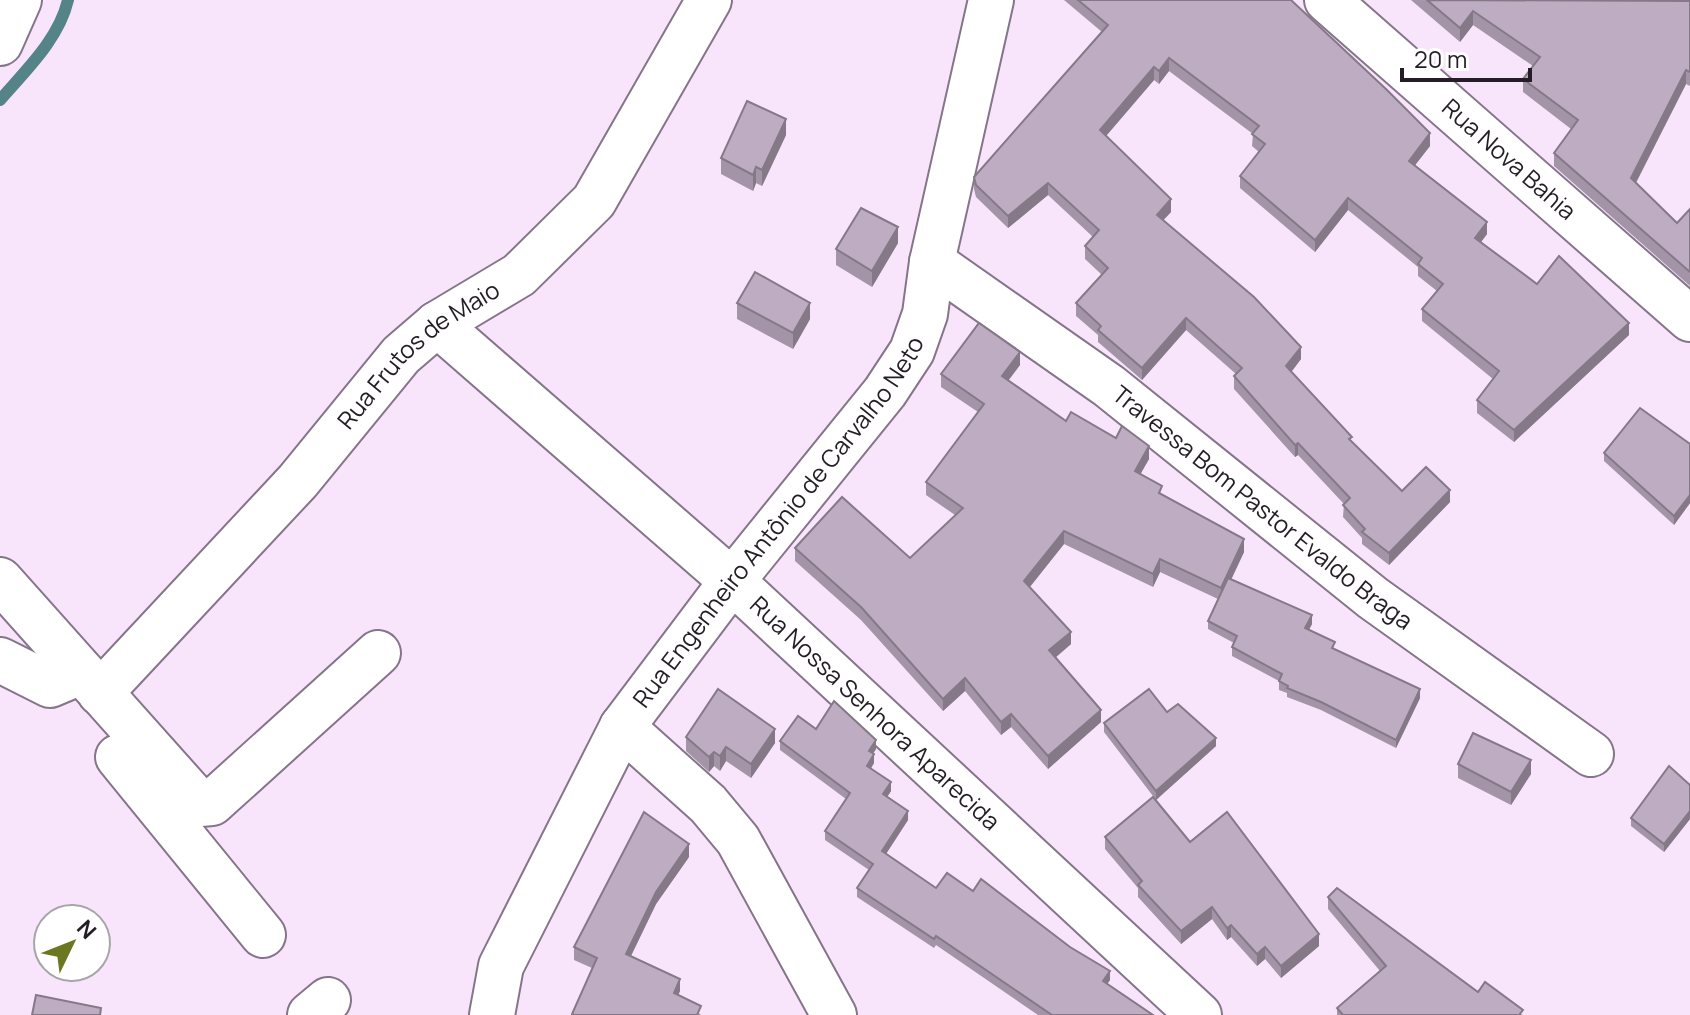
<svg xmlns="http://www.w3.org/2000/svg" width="1690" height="1015" viewBox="0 0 1690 1015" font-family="Manrope,sans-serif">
<rect width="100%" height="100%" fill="#f8e5fc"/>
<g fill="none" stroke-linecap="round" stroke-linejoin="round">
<path stroke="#548388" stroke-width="12" d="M0,100c26,-30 59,-61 68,-100"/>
<defs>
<g id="street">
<path id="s1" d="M1327,0l363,319"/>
<polyline points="0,43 19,0"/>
<path id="s2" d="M932,262l177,124 264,212 218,156"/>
<path id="s3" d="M437,324l295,257 467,434"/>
<polyline points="0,580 200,804 212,803 378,653"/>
<polyline points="0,660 50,685 81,672"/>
<path id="s4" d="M100,693l198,-212 103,-126 36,-31 82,-49 75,-74 115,-201"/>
<polyline points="622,727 708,804 738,840 834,1015"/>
<polyline points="118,757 263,935"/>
<polyline points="310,1015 328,1000"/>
<path id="s5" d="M492,1015l9,-49 121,-239 110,-146 153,-189 27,-41 13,-37 7,-52 59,-262"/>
</g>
</defs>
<use href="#street" stroke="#857589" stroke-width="48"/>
<use href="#street" stroke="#fff" stroke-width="44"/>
</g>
<g fill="#a395a7">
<polygon points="1064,0 1291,0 1430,146 1415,165 1487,234 1481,242 1537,284 1629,335 1514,442 1477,413 1477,400 1493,379 1422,321 1422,309 1437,291 1418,276 1418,267 1348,210 1315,252 1240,188 1240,176 1259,152 1252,146 1253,134 1169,71 1159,84 1154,80 1106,136 1171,212 1163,220 1301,359 1291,372 1352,442 1402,491 1450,502 1389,565 1362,544 1362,538 1343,517 1344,504 1298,455 1295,457 1234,389 1234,376 1236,374 1186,330 1142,380 1098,342 1098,335 1076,316 1076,303 1102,275 1085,259 1085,246 1093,237 1048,195 1008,228 976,197 974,189 974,177 1102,32"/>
<polygon points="1411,0 1690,1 1690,86 1686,84 1636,183 1677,223 1690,209 1690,286 1554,166 1554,153 1571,129 1523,92 1523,79 1533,66 1473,25 1460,42"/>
<polygon points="786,135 762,186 756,183 753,191 721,174 721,158"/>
<polygon points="898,243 872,287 836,265 836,249"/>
<polygon points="737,303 810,319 793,349 737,319"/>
<polygon points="1020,365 1008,380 1066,421 1149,459 1140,474 1162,495 1244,552 1231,580 1312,624 1309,630 1335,649 1420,698 1396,748 1321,710 1287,697 1287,693 1279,690 1279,681 1232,656 1232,647 1234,643 1208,629 1208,621 1218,599 1160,572 1153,587 1064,544 1030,587 1071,644 1055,658 1101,722 1048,769 1011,727 1001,735 965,691 943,711 861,620 795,561 795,548 910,558 955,515 926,495 926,482 978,412 941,387 941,374"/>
<polygon points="1690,444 1690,503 1674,525 1604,461 1604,453"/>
<polygon points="1167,712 1216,746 1156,800 1104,732 1104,723"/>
<polygon points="816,729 876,749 873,753 874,763 871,768 891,791 887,797 908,820 886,854 936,888 973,891 1110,980 1107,984 1153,1015 1038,1015 936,945 934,948 857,897 857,888 869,870 825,840 825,831 846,799 780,750 780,741"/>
<polygon points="686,737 775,743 751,778 726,761 720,771 714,766 709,772 686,751"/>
<polygon points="1458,764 1531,774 1511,805 1458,778"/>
<polygon points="1690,785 1690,819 1664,852 1631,826 1631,818"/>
<polygon points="1105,837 1190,842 1319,946 1281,978 1265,959 1257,966 1231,937 1227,940 1212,919 1181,944 1138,897 1138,888 1105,849"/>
<polygon points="689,857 656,904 631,956 680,991 678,995 701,1015 572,1015 592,968 574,960 574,947"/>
<polygon points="1328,897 1478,992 1523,1015 1337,1015 1337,1008 1380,971 1328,909"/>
</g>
<g fill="#857988">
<polygon points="1473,11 1473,25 1460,42 1460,28"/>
<polygon points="1169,58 1169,71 1159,84 1159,71"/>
<polygon points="1154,67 1154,80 1100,143 1100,130"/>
<polygon points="1686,70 1686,84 1631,192 1631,178"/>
<polygon points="786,119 786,135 762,186 762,170"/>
<polygon points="1430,133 1430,146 1409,173 1409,161"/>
<polygon points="756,167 756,183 753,191 753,175"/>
<polygon points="1048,183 1048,195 1008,228 1008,216"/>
<polygon points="1348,198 1348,210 1315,252 1315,240"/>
<polygon points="1171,199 1171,212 1157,227 1157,215"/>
<polygon points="1487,222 1487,234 1475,250 1475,238"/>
<polygon points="898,227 898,243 872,287 872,271"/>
<polygon points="810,303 810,319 793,349 793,333"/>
<polygon points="1186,318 1186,330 1142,380 1142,368"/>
<polygon points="1629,323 1629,335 1514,442 1514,430"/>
<polygon points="1301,347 1301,359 1286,379 1286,366"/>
<polygon points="1020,352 1020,365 1002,389 1002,376"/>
<polygon points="1298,443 1298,455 1295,457 1295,445"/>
<polygon points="1149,446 1149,459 1135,484 1135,471"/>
<polygon points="1450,490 1450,502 1389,565 1389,553"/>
<polygon points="1690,495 1690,503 1674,525 1674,516"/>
<polygon points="1064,531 1064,544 1024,594 1024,581"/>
<polygon points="1244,539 1244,552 1221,601 1221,588"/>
<polygon points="1160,559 1160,572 1153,587 1153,574"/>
<polygon points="1312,615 1312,624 1305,636 1305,628"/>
<polygon points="1071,632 1071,644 1049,663 1049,650"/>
<polygon points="965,678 965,691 943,711 943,699"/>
<polygon points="1420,689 1420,698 1396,748 1396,740"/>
<polygon points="1101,710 1101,722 1048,769 1048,756"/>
<polygon points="1011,714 1011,727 1001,735 1001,722"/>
<polygon points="775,729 775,743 751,778 751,764"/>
<polygon points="1216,738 1216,746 1156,800 1156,791"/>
<polygon points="876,740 876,749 869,760 869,751"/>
<polygon points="726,747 726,761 720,771 720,756"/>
<polygon points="714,752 714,766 709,772 709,757"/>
<polygon points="874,754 874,763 867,775 867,766"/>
<polygon points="1531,760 1531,774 1511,805 1511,792"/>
<polygon points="891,782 891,791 883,803 883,794"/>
<polygon points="908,811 908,820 882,860 882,851"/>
<polygon points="1690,811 1690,819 1664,852 1664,844"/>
<polygon points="689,844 689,857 656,904 626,966 626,954 656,892"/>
<polygon points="1212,907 1212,919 1181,944 1181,931"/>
<polygon points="1231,925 1231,937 1227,940 1227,928"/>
<polygon points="1319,934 1319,946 1281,978 1281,966"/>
<polygon points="1265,947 1265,959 1257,966 1257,954"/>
<polygon points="1110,971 1110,980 1103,990 1103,981"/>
<polygon points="680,979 680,991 674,1005 674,993"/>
</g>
<g fill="#beadc2" stroke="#857988" stroke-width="2">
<polygon points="1078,0 1291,0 1387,90 1430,133 1409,161 1487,222 1475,238 1537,284 1559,256 1629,323 1514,430 1477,400 1499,371 1422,309 1443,284 1418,264 1422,258 1348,198 1315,240 1240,176 1265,144 1252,134 1259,126 1169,58 1159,71 1154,67 1100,130 1171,199 1157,215 1254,297 1301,347 1286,366 1352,437 1349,439 1402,491 1426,467 1450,490 1389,553 1362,532 1365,529 1343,505 1350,498 1298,443 1295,445 1234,376 1242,368 1186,318 1142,368 1098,330 1101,326 1076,303 1108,268 1085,246 1099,230 1048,183 1008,216 976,185 974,177 1108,25"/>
<polygon points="1427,0 1690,1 1690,72 1686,70 1631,178 1677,223 1690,209 1690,272 1554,153 1578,120 1523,79 1540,57 1473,11 1460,28"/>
<polygon points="747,101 786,119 762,170 756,167 753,175 721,158"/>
<polygon points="861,208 898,227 872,271 836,249"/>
<polygon points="755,272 810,303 793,333 737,303"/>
<polygon points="979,323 1020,352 1002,376 1066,421 1071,412 1116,438 1122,426 1149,446 1135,471 1162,486 1159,493 1244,539 1221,588 1160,559 1153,574 1064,531 1024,581 1071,632 1049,650 1101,710 1048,756 1011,714 1001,722 965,678 943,699 861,607 795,548 842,497 910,558 963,508 926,482 984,404 941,374"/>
<polygon points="1640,408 1690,444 1690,495 1674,516 1604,453"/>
<polygon points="1228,578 1312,615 1305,628 1335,642 1332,648 1420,689 1396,740 1321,702 1287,688 1288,686 1279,681 1282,674 1232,647 1237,636 1208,621"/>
<polygon points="718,689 775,729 751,764 726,747 720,756 714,752 709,757 686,737"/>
<polygon points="1149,689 1167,712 1178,704 1216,738 1156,791 1104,723"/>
<polygon points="834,701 876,740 869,751 874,754 867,766 891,782 883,794 908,811 882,851 936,888 947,873 973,891 981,879 1070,947 1110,971 1103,981 1153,1015 1052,1015 936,936 934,939 857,888 873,864 825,831 850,793 780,741 798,716 816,729"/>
<polygon points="1473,733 1531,760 1511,792 1458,764"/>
<polygon points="1669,766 1690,785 1690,811 1664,844 1631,818"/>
<polygon points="1153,797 1190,842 1227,812 1319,934 1281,966 1265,947 1257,954 1231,925 1227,928 1212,907 1181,931 1138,885 1142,881 1105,837"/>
<polygon points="644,812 689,844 656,892 626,954 680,979 674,993 701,1006 697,1015 574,1015 572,1014 597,958 574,947"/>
<polygon points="1337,888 1478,992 1485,982 1523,1010 1519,1015 1343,1015 1337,1008 1386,966 1328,897"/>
<polygon points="36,995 101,1008 100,1015 32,1015"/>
</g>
<g text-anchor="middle" stroke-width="8" stroke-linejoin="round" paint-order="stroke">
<g font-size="24" fill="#241d25" stroke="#fff">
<text dy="8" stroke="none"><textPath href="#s1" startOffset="242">Rua Nova Bahia</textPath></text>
<text dy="8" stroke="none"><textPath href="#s4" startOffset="466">Rua Frutos de Maio</textPath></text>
<text dy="8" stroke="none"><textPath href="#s2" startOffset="412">Travessa Bom Pastor Evaldo Braga</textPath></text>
<text dy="8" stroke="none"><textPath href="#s5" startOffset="576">Rua Engenheiro Antônio de Carvalho Neto</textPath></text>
<text dy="8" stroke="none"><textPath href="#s3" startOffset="586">Rua Nossa Senhora Aparecida</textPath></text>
</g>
</g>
<g transform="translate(72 943) rotate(47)"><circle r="38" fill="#ffffff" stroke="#a7a5a8" stroke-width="2"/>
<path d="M0-6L14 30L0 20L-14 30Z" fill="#6c7722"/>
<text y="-12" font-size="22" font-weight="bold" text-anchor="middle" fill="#241d25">N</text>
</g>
<path d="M1402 68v12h128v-12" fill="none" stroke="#241d25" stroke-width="4"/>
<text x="1414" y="68" font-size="24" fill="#241d25" stroke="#ffffff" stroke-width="6" paint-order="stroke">20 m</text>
</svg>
